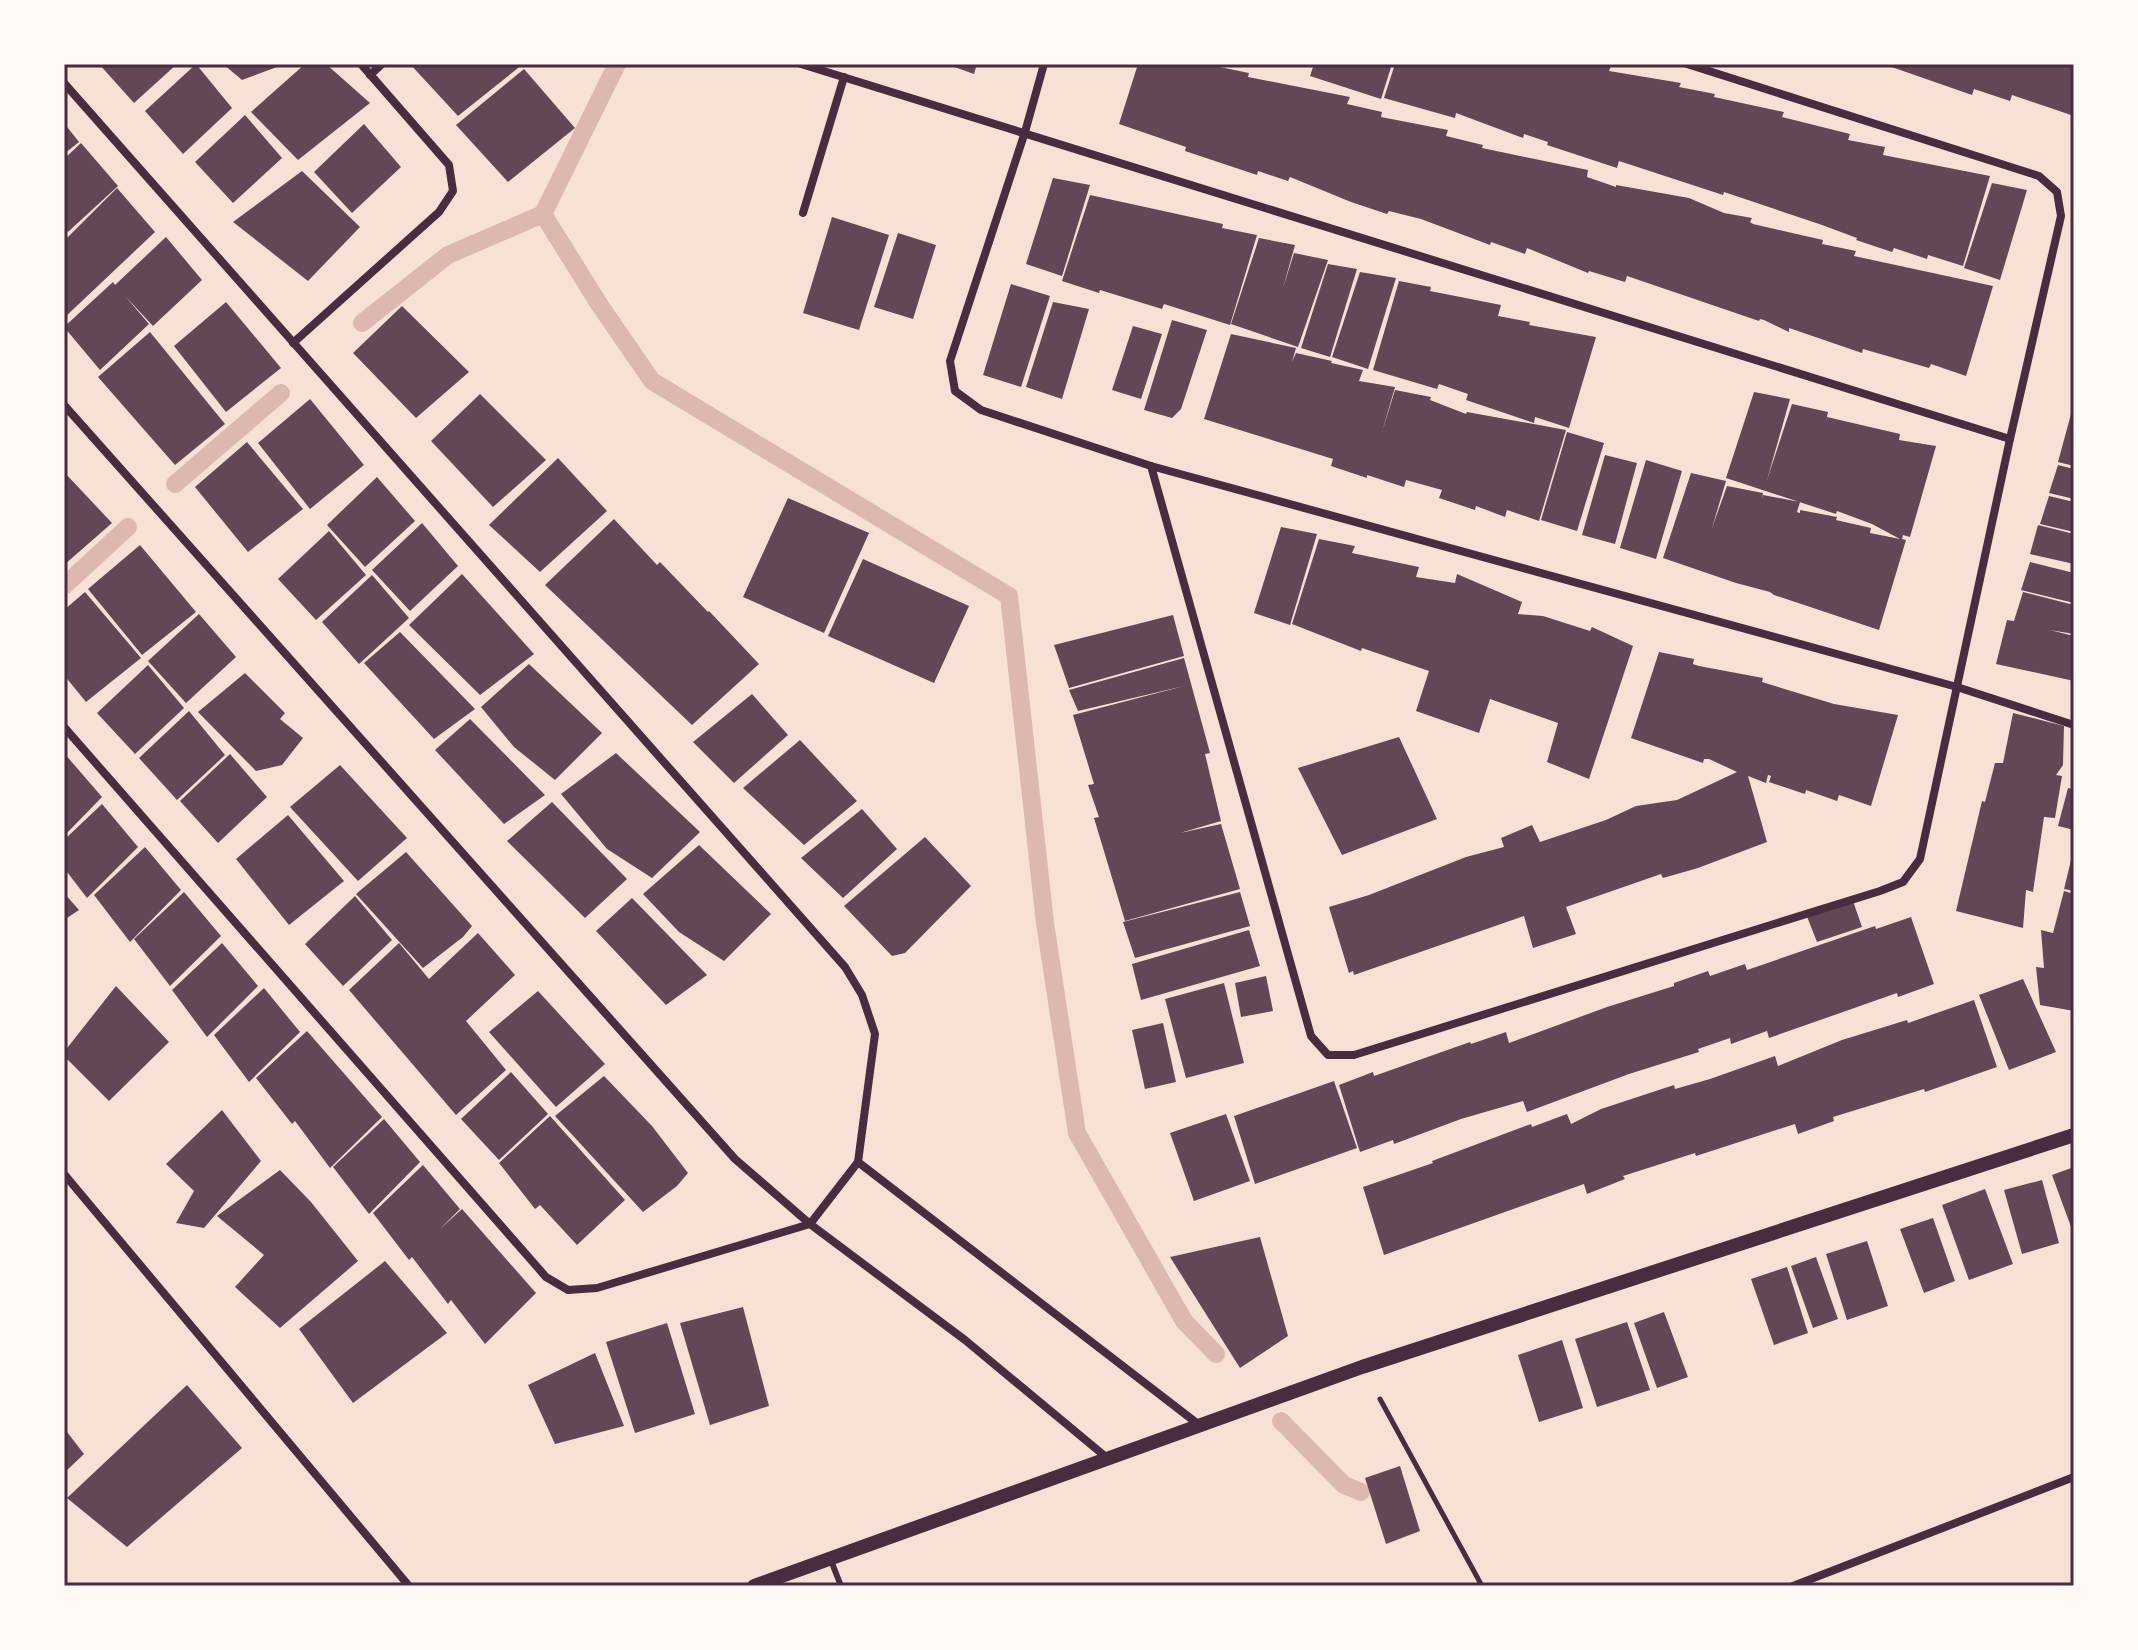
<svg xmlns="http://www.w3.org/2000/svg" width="2138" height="1650" viewBox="0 0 2138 1650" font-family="'PT Serif',serif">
<rect width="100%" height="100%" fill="#f7e1d7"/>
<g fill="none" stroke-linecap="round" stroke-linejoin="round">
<g stroke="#dcb8b0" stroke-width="18">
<polyline points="617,64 543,214 599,304 652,381 1009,596 1045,923 1077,1133 1184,1321 1216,1354"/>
<polyline points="362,323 448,255 543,214"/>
<polyline points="175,484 281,393"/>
<polyline points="64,586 128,527"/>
<polyline points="1281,1421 1344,1485 1361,1492"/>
</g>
</g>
<g fill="#644757">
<polygon points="99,64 177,64 134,103"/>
<polygon points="196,64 232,108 183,154 145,111"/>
<polygon points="223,64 285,64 242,80"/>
<polygon points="305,64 326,64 370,103 298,160 251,112"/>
<polygon points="410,64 523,64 458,116"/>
<polygon points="946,64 977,64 974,74"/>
<polygon points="1138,64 1216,64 1215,66 1249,73 1248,77 1350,97 1347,104 1382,112 1381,117 1448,130 1446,136 1483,145 1482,148 1588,170 1587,177 1616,187 1616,185 1689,198 1724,213 1752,218 1750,222 1753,224 1823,240 1822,244 1856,251 1854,256 1993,286 1966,376 1931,364 1929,368 1863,349 1862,353 1789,328 1789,332 1764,320 1760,319 1759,321 1627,276 1625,282 1589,271 1588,273 1527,248 1525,254 1491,242 1490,245 1421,219 1389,211 1387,214 1351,202 1290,177 1288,181 1258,171 1257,175 1185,151 1186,147 1119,124"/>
<polygon points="1314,64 1392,64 1381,99 1310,76"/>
<polygon points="1395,64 1599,64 1611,66 1609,71 1681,83 1679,87 1715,94 1714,97 1784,112 1782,117 1850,134 1848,140 1885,147 1883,155 1990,176 1963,266 1928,255 1927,259 1894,248 1892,252 1856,240 1857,238 1822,225 1724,192 1723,195 1619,161 1617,168 1547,145 1548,142 1524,134 1523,138 1456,113 1455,118 1384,98"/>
<polygon points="1883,64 2074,64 2074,116 2012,95 2010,101 1974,89 1972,95"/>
<polygon points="524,69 575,128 508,182 456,125"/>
<polygon points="245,115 282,158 233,203 195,162"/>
<polygon points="64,123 79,142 64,154"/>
<polygon points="364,124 401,167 352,213 314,172"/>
<polygon points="81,143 118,186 68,232 64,227 64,159"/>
<polygon points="302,171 360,227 308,281 233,222"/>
<polygon points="1053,178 1090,185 1062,276 1026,264"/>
<polygon points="1992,183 2027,190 2000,280 1964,268"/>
<polygon points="117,188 155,232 64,318 64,241"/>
<polygon points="1090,195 1223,224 1222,228 1257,235 1230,325 1164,304 1162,309 1100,290 1099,293 1062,281"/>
<polygon points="832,217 889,235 859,330 803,313"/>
<polygon points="898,233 936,245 913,319 874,307"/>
<polygon points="166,237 202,280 153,326 125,296 149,324 100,370 64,327 113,282 115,285"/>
<polygon points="1259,238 1295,245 1283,288 1294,253 1328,260 1298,347 1231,324"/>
<polygon points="1328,264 1357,269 1330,357 1301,348"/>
<polygon points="1360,272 1396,278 1368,369 1332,357"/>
<polygon points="1399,281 1431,287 1430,291 1501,305 1498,316 1530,322 1529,325 1596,337 1569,428 1535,417 1534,423 1466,400 1468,394 1439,384 1437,389 1373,370"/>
<polygon points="1011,284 1050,296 1021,387 983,375"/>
<polygon points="226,302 281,368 226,412 174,346"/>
<polygon points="1053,302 1089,309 1062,399 1026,387"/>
<polygon points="402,306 469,372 416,418 353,353"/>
<polygon points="1172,320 1207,330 1181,409 1172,418 1144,410"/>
<polygon points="1133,326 1162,334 1141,399 1112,390"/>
<polygon points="150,332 225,424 175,465 98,377"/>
<polygon points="1231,334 1296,348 1292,362 1296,353 1332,361 1331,363 1363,370 1359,381 1395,387 1382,432 1395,390 1431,397 1430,400 1466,414 1467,412 1566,430 1539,521 1507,510 1505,517 1476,506 1475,510 1439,498 1442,490 1406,480 1404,487 1367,475 1367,478 1331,466 1333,459 1204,419"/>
<polygon points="1754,392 1790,399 1767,480 1792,404 1828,412 1825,426 1827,417 1900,434 1899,440 1936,446 1910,537 1903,535 1902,539 1906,540 1879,630 1774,595 1770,592 1736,583 1663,558 1691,473 1726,481 1712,528 1727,486 1763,493 1762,499 1763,495 1800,502 1797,512 1800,513 1800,510 1837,517 1836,520 1871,528 1870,533 1900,539 1872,524 1837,511 1836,514 1726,478"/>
<polygon points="480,394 546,460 493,507 431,441"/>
<polygon points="310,399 364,465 310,509 258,443"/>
<polygon points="2074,403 2074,466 2058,462"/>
<polygon points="1567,432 1604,443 1577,531 1541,520"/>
<polygon points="247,442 303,509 248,552 195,487"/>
<polygon points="1605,455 1637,463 1615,544 1582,535"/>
<polygon points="558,458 607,511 540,572 489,525"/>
<polygon points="1646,460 1682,471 1656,559 1620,548"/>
<polygon points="2058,465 2074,469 2074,499 2049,493"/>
<polygon points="64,472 112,523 64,565"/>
<polygon points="377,477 415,521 365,567 327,525"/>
<polygon points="2049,496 2074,502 2074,532 2040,524"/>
<polygon points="788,498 869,533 824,633 743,597"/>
<polygon points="614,519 657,565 660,562 708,612 709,611 759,664 692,725 545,585"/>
<polygon points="422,523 458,566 410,611 372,570"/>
<polygon points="2038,525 2074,534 2074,564 2030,554"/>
<polygon points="1281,527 1317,534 1290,625 1254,613"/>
<polygon points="329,531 366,575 316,620 278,579"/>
<polygon points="1319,539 1355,546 1352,553 1419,567 1416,577 1455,583 1457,574 1522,602 1518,614 1543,616 1590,631 1592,627 1633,646 1589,779 1547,762 1558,723 1490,699 1479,733 1416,711 1429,671 1362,648 1361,651 1292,624"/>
<polygon points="140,545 196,612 142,655 88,589"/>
<polygon points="863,559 969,606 934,683 828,636"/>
<polygon points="2030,562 2074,573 2074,603 2021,590"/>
<polygon points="462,574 534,654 480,695 409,625"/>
<polygon points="372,575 409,618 359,664 322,622"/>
<polygon points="85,592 141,658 86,702 64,675 64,610"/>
<polygon points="2023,592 2074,605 2074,634 2050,630 2074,636 2074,681 1996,664 2007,620 2014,621"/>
<polygon points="199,614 236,657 186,703 148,661"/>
<polygon points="1173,615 1184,656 1069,688 1054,645"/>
<polygon points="400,632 475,709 434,739 364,663"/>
<polygon points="1659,652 1694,659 1693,664 1699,666 1763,678 1762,682 1834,704 1898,715 1871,806 1839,795 1837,801 1806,790 1805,794 1769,782 1771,776 1768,775 1766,783 1748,776 1767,842 1698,868 1663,878 1661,874 1566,907 1576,934 1533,948 1524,916 1354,975 1353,971 1349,973 1329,907 1369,895 1466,857 1504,847 1501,838 1532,825 1540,842 1606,820 1636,806 1677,800 1737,772 1709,759 1704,759 1703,763 1631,738"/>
<polygon points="1184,658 1210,753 1205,754 1221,821 1180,833 1221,824 1240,889 1125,921 1094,818 1099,817 1088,785 1094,784 1073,715 1184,686 1078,711 1069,690"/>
<polygon points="529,664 602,733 555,780 514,747 481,707"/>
<polygon points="148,665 184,708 135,754 97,713"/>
<polygon points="245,673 285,713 280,719 303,738 282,765 256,771 198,712"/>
<polygon points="752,694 788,735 734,783 693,742"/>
<polygon points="189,711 225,755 177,800 139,758"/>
<polygon points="2013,713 2064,726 2063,765 2056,775 2062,776 2055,818 2044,817 2033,892 2026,890 2023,928 1956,911 1982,801 1985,802 1995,763 2003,763"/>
<polygon points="470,719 545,795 504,824 435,750"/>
<polygon points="1399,737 1437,819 1342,855 1298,768"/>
<polygon points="800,740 857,801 804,845 743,788"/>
<polygon points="64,753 102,797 64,836"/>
<polygon points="616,753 700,832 652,878 607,849 561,794"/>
<polygon points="230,754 267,797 218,843 180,801"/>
<polygon points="340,765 407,838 358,881 290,807"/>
<polygon points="2068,788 2074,789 2074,830 2058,826"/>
<polygon points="552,802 627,879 585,918 507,841"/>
<polygon points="102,804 138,847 87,898 64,868 64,840"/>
<polygon points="862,809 897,849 843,898 801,858"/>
<polygon points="288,815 344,881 289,925 236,859"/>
<polygon points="925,837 971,886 905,953 892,956 844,906"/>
<polygon points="699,845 771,914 724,961 679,932 643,894"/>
<polygon points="145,847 181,890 130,942 94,895"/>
<polygon points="406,852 472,926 463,937 423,968 356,894"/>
<polygon points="2073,852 2074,852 2074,891 2064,889"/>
<polygon points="2064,891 2074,894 2074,1011 2040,1005 2036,967 2044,968 2041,930 2053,933"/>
<polygon points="184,892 221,936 170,986 134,939"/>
<polygon points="1240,892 1250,926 1135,958 1123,922"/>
<polygon points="64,893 79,910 64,920"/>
<polygon points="355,896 392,940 343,986 305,944"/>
<polygon points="632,898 707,975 666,1005 596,931"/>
<polygon points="1853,901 1862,927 1817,942 1806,914"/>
<polygon points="1911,917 1934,984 1898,997 1897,993 1769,1038 1767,1031 1731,1044 1730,1038 1698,1049 1699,1052 1629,1074 1527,1112 1523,1101 1461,1119 1394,1144 1393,1140 1360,1152 1339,1085 1373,1072 1374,1076 1470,1042 1471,1044 1506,1032 1509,1043 1607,1007 1674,986 1674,983 1708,971 1710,976 1745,964 1747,970 1875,926 1876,929"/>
<polygon points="1249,930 1260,966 1141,1000 1132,964"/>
<polygon points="478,933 515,975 466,1021 506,1070 456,1115 349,990 399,943 429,979"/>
<polygon points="222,943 258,986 207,1037 172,990"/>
<polygon points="1266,976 1273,1011 1241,1017 1235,983"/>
<polygon points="2023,979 2056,1052 2009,1070 1979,995"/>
<polygon points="1224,983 1244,1063 1186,1078 1165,999"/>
<polygon points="116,986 169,1042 109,1101 64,1056 64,1052"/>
<polygon points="264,988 300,1032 249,1082 214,1035"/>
<polygon points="538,991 605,1064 556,1107 489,1032"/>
<polygon points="1974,1000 1997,1067 1925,1092 1924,1089 1833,1117 1834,1121 1798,1134 1795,1124 1696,1156 1695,1153 1623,1176 1625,1179 1587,1194 1584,1184 1384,1255 1363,1187 1433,1163 1432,1161 1531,1124 1532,1127 1567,1114 1571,1124 1601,1109 1674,1085 1675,1089 1710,1079 1775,1056 1778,1066 1842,1040 1907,1020 1908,1023"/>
<polygon points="1163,1023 1176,1082 1145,1089 1132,1030"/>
<polygon points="307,1031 382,1117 330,1168 295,1121 292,1124 256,1078"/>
<polygon points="511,1072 548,1114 499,1160 461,1119"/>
<polygon points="604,1076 652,1126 688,1173 677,1186 643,1212 555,1116"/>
<polygon points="1334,1081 1357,1148 1255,1184 1234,1116"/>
<polygon points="222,1110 261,1161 204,1228 176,1223 194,1191 166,1164"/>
<polygon points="1226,1114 1250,1181 1194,1201 1170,1133"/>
<polygon points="550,1116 625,1200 577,1245 540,1205 535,1209 499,1163"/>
<polygon points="384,1119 420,1162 369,1214 333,1167"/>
<polygon points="423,1165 460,1209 440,1229 462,1209 536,1293 485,1344 451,1300 448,1304 412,1257 409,1260 373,1213"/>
<polygon points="2074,1167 2074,1235 2052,1175"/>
<polygon points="280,1170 311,1202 358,1261 280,1328 235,1287 264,1255 217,1216"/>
<polygon points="2042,1180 2059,1243 2022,1254 2004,1190"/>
<polygon points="1985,1189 2013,1264 1969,1280 1942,1205"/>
<polygon points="1933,1218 1955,1281 1924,1293 1900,1229"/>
<polygon points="1260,1237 1288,1336 1240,1368 1170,1257"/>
<polygon points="1867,1241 1888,1306 1847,1320 1826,1254"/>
<polygon points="1816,1257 1838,1319 1813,1328 1791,1266"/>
<polygon points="385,1261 447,1333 353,1403 299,1329"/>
<polygon points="1787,1267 1808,1333 1774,1345 1751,1279"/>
<polygon points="743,1307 769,1406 710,1425 680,1323"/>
<polygon points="1664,1312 1688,1377 1657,1388 1634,1323"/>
<polygon points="1627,1322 1650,1390 1597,1407 1575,1339"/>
<polygon points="667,1323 695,1414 635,1433 606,1342"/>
<polygon points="1562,1340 1583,1408 1539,1422 1518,1355"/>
<polygon points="595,1353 624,1426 555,1444 528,1385"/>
<polygon points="187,1385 242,1448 127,1547 67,1498"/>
<polygon points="64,1428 84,1454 64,1473"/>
<polygon points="1400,1466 1420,1531 1386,1544 1365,1478"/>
</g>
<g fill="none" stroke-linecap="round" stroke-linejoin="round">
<polyline stroke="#4a2c40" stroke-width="5" points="1380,1399 1482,1586"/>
<polyline stroke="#4a2c40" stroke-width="6" points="830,1558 841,1586"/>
<g stroke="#4a2c40" stroke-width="8">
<polyline points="801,64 2010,439"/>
<polyline points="1044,64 1025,132 950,361 955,391 981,410 1151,466 1957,687 2074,725"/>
<polyline points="370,75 382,64"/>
<polyline points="64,83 845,967 862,995 875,1034 858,1162 810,1224 597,1288 568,1290 546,1277 64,727"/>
<polyline points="803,213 844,77"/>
<polyline points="293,343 439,212 453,191 449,165 361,64"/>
<polyline points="64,405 735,1159 810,1224 965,1340 1106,1457"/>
<polyline points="1151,466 1311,1036 1328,1055 1354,1055 1880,891 1903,882 1920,859 2010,439 2061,216 2057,192 2039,176 1687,64"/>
<polyline points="858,1162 1198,1424"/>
<polyline points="64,1174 409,1586"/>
<polyline points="1793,1586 2074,1477"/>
</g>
<polyline stroke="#4a2c40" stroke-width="14" points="754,1586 1362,1367 2074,1135"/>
</g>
<rect width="2138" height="1650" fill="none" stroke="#fffaf5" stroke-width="132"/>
<rect x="66" y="66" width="2006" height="1518" fill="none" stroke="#4a2c40" stroke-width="3"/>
</svg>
